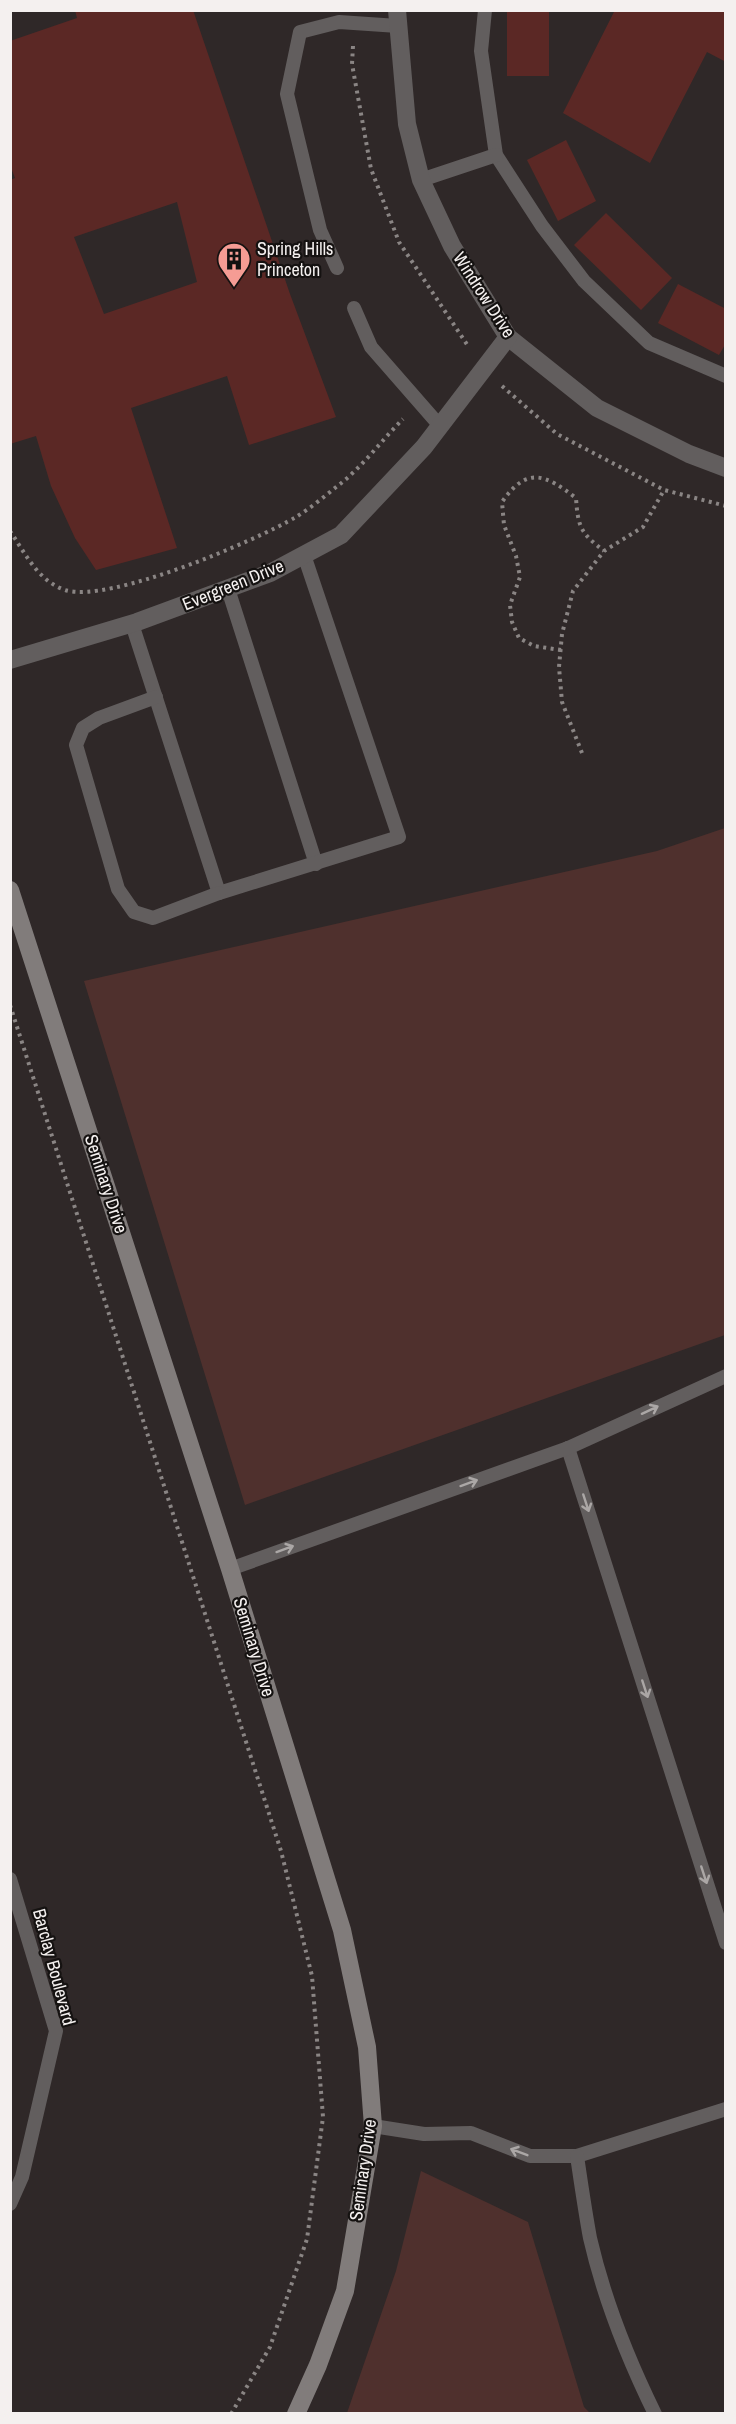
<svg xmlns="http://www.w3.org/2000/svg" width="736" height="2424" viewBox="0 0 736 2424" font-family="'Archivo Narrow',sans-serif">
<rect width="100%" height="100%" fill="#2f2828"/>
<g fill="#4f302d">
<polygon points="725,828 725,1335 245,1505 84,981 657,851"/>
<polygon points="421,2171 528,2222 584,2407 590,2413 347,2413 396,2271"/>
</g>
<g fill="#5b2825" fill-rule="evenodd">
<path d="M75,10h118l97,284 46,123 -87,28 -22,-69 -96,32 46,140 -81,22 -21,-32 -24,-52 -15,-50 -26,8v-264l5,-2 -5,-13v-124l67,-23zM177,202l20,80 -93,32 -30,-77z"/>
<rect x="507" y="10" width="42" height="66"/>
<polygon points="615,10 726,10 726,62 707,52 650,163 563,113"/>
<polygon points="566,140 596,201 558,221 527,160"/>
<polygon points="606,213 672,278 641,310 574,245"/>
<polygon points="678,284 726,309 726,343 719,355 658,323"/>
</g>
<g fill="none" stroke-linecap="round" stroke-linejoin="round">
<g stroke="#8a8584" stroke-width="4" stroke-dasharray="3 4.5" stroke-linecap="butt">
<polyline points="353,46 352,64 371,169 399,242 468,346"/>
<polyline points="502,386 557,434 664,490 726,506"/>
<path d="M10,531c15,22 28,50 55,59 43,14 190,-49 231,-73 15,-9 30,-22 44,-33 23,-18 42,-44 63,-65"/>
<path d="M561,650l-27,-4 -15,-8 -7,-16 -2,-17 10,-28 -4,-21 -12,-31 -2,-23c25,-36 43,-28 74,-4 2,30 5,35 28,53"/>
<polyline points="582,753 562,702 559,667 562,634 573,591 604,551 643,527 664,490"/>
<polyline points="10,1005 281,1851 312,1976 323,2117 307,2239 270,2347 231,2414"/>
</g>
<g stroke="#625e5e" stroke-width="14">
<polyline points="485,10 481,51 496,155 542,226 584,281 649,343 726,376"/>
<polyline points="421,180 496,155"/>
<polyline points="337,268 320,230 287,94 300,32 339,22 398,26"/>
<polyline points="354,308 371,347 440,426"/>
<polyline points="228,589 316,864"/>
<polyline points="132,624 219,893 399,837 304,555"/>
<polyline points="156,697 99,718 83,728 76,745 118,889 134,912 153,918 219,893"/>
<polyline points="568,1448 726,1943"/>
<polyline points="230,1569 568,1448 726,1376"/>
<polyline points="10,1879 56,2031 22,2177 10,2204"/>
<polyline points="373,2126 424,2134 471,2133 530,2156 577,2156 726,2109"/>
<path d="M577,2156c4,27 8,55 13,82 14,61 37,119 65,176"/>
</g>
<g stroke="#625e5e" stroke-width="18">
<polyline points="397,10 407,124 421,180 452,246 508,337 597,408 689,454 726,468"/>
<polyline points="10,660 137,622 270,573 341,535 424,447 508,337"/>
</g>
<polyline stroke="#817c7b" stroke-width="18" points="10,890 230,1569 342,1930 367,2047 373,2126 345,2291 318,2365 296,2414"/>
</g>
<defs><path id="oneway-shaft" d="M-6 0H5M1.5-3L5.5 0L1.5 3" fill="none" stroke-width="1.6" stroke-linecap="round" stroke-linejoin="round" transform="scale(1.5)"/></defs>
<g stroke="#aba7a6">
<use href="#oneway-shaft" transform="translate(650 1410) rotate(-25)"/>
<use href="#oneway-shaft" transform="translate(469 1483) rotate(-20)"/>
<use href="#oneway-shaft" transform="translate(586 1503) rotate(72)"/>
<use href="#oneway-shaft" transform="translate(285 1549) rotate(-20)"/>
<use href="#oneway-shaft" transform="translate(645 1689) rotate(72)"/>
<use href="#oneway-shaft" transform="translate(704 1875) rotate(72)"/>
<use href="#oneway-shaft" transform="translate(519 2152) rotate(-159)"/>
</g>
<defs>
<symbol id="building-pin" viewBox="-11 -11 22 30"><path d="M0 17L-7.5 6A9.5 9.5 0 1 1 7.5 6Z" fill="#f59c94" stroke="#151211"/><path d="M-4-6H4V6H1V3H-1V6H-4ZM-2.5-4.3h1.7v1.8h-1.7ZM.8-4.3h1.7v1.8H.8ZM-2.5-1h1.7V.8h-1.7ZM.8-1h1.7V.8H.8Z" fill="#111"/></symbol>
</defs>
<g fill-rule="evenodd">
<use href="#building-pin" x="215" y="240" width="38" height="52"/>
</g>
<g text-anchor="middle" stroke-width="4.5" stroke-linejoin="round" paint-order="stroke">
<g font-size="18" fill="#f4f0ef" stroke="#151211" text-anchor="start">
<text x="257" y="255">Spring Hills<tspan x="257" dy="21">Princeton</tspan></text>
</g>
<g font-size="18" fill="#f4f0ef" stroke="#151211">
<text transform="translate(484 295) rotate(57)" y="6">Windrow Drive</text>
<text transform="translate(233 585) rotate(-22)" y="6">Evergreen Drive</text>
<text transform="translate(106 1184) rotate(72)" y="6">Seminary Drive</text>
<text transform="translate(254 1647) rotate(73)" y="6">Seminary Drive</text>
<text transform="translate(54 1967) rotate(75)" y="6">Barclay Boulevard</text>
<text transform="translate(363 2170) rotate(-82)" y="6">Seminary Drive</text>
</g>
</g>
<rect width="736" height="2424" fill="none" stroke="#f4f0ef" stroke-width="24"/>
</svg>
